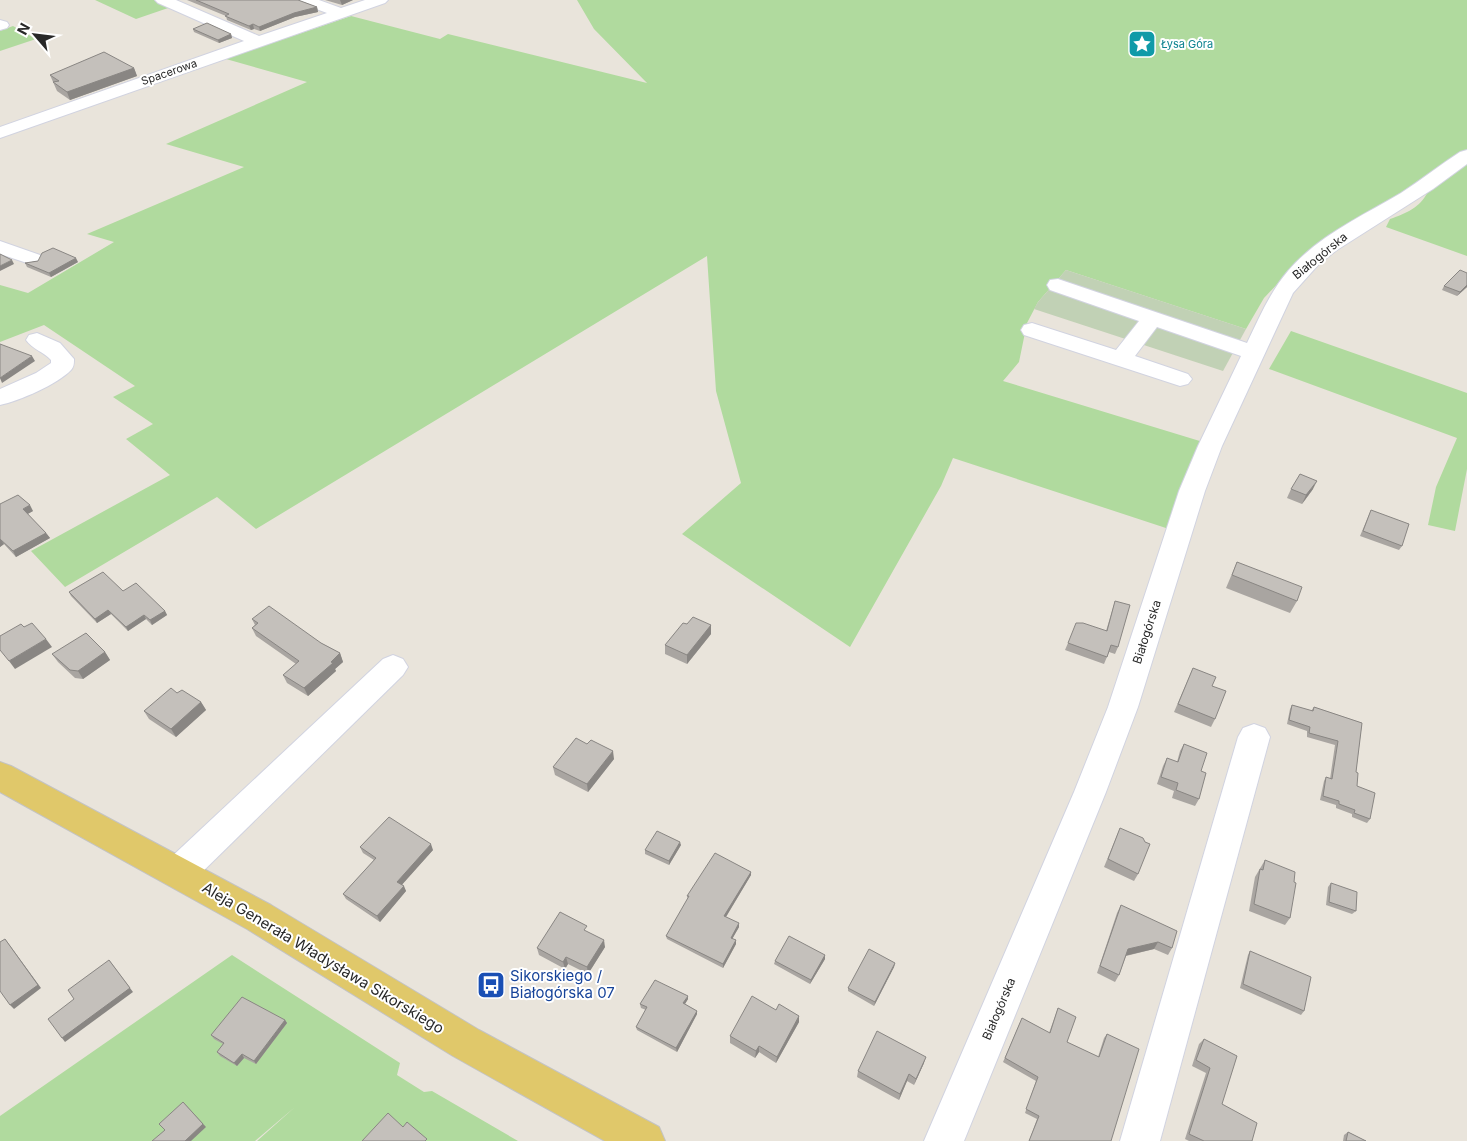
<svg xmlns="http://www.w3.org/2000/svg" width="1467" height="1141" viewBox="0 0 1467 1141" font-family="Inter,sans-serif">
<rect width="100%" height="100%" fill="#e9e4db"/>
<g fill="#b0da9e">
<polygon points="95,0 154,0 171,7 136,19"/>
<path d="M577,0h890v256l-81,-29 4,-8c17,-6 29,-11 38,-27l-129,69 -35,37 -18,31 -180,-59 -28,32 -11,21 -8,39 -16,19 200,61 -31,88 -219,-72 -12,28 -91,161 -168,-113 59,-51 -25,-92 -9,-135 -451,273 -39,-32 -152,90 -34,-36 139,-76 -44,-36 27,-15 -40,-27 22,-11 -91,-61 -44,17v-57l28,8 86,-51 -27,-8 157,-67 -78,-23 141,-62 -81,-23 125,-43 89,23 8,-5 199,49 -53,-54z"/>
<polygon points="13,26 36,39 0,51 0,31"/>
<polygon points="1291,331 1467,393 1467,469 1455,531 1428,525 1436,487 1457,438 1269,369"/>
<polygon points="232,955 400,1063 397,1075 424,1092 432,1091 518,1141 257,1141 295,1107 255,1141 0,1141 0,1116"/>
</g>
<polygon fill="#c1d1b5" points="1066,270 1246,329 1223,371 1034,309 1038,302"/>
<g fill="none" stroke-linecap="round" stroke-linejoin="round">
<defs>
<g id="minor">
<polygon points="155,0 176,0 259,36 327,13 300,3 297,0 319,0 341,8 365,0 388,0 385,3 0,138 0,127 244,41 158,3"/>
<polygon points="0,20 7,22 9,25 7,28 0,30"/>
<path d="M1467,150v14l-34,25 -96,61 -18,14 -26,29 -71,153 -17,45 -67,216 -32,85 -142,349h-40l150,-349 34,-85 71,-216 19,-45 43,-90 -84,-29 -22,29 53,18 4,5 -4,5 -8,2 -156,-51 -3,-5 3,-5 8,-2 84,27 23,-29 -89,-31 -3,-5 3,-5 8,-1 189,64c12,-25 23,-51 41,-72 30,-35 74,-55 113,-78 20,-13 39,-28 59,-41z"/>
<polygon points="0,241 40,255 43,259 40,263 33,265 0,254"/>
<path d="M37,333l23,10 14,16c0,4 0,8 -3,11 -13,14 -52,31 -71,35v-16l36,-16 15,-10v-3c-7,-8 -19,-11 -25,-20l3,-5z"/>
<polygon points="393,655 403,659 408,667 403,675 191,883 179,887 167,883 162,872 167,861 383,659"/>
<polygon points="1254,724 1265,728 1270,737 1160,1141 1120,1141 1238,737 1243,728"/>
</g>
<polygon id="major" points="0,762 11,766 271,905 479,1030 659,1127 665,1141 605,1141 453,1056 247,929 0,792"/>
</defs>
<use href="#minor" stroke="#d1d3e0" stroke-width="2"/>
<use href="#major" stroke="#c3c3c3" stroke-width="2"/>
<use href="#minor" fill="#fff" fill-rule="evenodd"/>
<use href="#major" fill="#e0c86a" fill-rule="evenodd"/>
</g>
<g fill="#a9a5a1">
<polygon points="187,0 298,0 317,7 318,12 295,17 260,31 254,29 251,30 227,20 226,16"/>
<polygon points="325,0 353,0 342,5"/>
<polygon points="193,29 231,34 232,38 219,43 194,32"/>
<polygon points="134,68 137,76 70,100 57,91 50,75"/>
<polygon points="38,261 78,262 51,277 27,267 25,263"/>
<polygon points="1467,273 1467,287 1457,296 1442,290 1444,286"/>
<polygon points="1291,489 1313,489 1302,504 1287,498"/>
<polygon points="0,504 33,511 27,514 46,533 50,538 16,557 4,544 0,547"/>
<polygon points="1371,510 1402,546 1399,550 1360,536"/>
<polygon points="1237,562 1297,601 1290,613 1226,588"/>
<polygon points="123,591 165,611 167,615 152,625 146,619 128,631 111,614 97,623 71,596 69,592"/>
<polygon points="1115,601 1118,647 1115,654 1109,652 1104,664 1065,650 1068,643 1106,631"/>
<polygon points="252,619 321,643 340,653 343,662 335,669 336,671 308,696 287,683 283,675 296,664 256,636 252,628 255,625"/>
<polygon points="687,624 711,625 711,634 687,664 665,654 665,645"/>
<polygon points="105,652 110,660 83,679 75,678 58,662 52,654"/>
<polygon points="1193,668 1212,686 1215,719 1211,727 1174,712"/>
<polygon points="201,702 206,710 176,737 149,719 144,711"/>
<polygon points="1292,705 1311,711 1314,707 1362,723 1356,772 1357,786 1370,819 1367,823 1352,817 1352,814 1336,808 1336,805 1320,800 1324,781 1326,777 1330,779 1335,745 1307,737 1307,731 1287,724 1290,709"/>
<polygon points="587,744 614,759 588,792 555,775 553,767"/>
<polygon points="1184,744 1201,771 1199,799 1195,806 1172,798 1174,791 1157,784 1163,766 1167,758 1177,762 1180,751"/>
<polygon points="1120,828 1138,874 1134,881 1104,867"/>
<polygon points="681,845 669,865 645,854 645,850"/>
<polygon points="360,847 433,850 402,884 406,891 380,922 346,899 343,894 374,860 363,853"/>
<polygon points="1265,860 1294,882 1290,918 1285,925 1249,911 1255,877"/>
<polygon points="751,872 751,875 726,917 739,927 732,939 736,940 736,944 723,968 667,939 666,936 688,899 687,896"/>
<polygon points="1331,883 1356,911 1352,914 1326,905 1328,887"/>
<polygon points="1121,905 1172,948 1168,955 1154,949 1126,956 1119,975 1115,982 1097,973 1117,913"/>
<polygon points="588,932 605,947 588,974 568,964 565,969 539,955 537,948"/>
<polygon points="1250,951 1304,1011 1301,1015 1240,988 1248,955"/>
<polygon points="825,955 825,959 810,984 774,964 775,961"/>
<polygon points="895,963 894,967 874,1006 848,991 848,988"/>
<polygon points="688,999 685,1004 697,1011 697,1014 677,1052 637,1030 636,1027 646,1010 641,1008 640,1004"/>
<polygon points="1058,1008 1067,1042 1098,1057 1104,1038 1107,1034 1111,1141 1029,1141 1037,1119 1025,1113 1036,1081 1003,1062 1022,1018 1049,1033"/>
<polygon points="776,1010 799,1016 799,1022 776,1063 759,1052 755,1058 730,1043 730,1036"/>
<polygon points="285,1020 287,1023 256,1064 244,1058 237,1066 220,1056 217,1052 223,1044 214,1039 211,1035"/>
<polygon points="1204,1039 1222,1104 1252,1141 1189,1141 1185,1139 1206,1073 1192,1066 1199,1044"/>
<polygon points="924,1063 914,1085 907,1081 899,1100 857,1077 858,1071"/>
<polygon points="1348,1132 1366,1141 1343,1141 1344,1135"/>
</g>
<g fill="#898683">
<polygon points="340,0 353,0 342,5"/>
<polygon points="317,7 318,12 295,17 260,31 259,27 294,13"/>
<polygon points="253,24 254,29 251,30 249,26"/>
<polygon points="231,34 232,38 219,43 218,40"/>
<polygon points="134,68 137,76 70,100 67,92"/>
<polygon points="76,258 78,262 51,277 49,273"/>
<polygon points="12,260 14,264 0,271 0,266"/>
<polygon points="1467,285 1467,287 1457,296 1460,292"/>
<polygon points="32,356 35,361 2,383 0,378"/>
<polygon points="1317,481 1313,489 1302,504 1306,495"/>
<polygon points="30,505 33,511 26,515 23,509"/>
<polygon points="46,533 50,538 16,557 13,551"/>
<polygon points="0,539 4,544 0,547"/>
<polygon points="108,610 111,614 97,623 95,619"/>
<polygon points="165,611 167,615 152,625 150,620"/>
<polygon points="144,615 146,619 128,631 126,627"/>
<polygon points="711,625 711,634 687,664 687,655"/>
<polygon points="46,639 52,647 15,669 9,661"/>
<polygon points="105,652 110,660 83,679 78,671"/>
<polygon points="340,653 343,662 335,669 336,671 308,696 304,688 331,662"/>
<polygon points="201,702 206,710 176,737 171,729"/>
<polygon points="613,751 614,759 588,792 587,784"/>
<polygon points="680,842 681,845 669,865 669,861"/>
<polygon points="431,844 433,850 400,887 397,882"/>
<polygon points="751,872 751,875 724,920 724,916"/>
<polygon points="404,886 406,891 380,922 377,916"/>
<polygon points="739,923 739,927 731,941 731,938"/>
<polygon points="5,939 8,943 41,988 14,1009 10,1005"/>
<polygon points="604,940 605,947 588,974 587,967"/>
<polygon points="736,940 736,944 723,968 723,964"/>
<polygon points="1158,942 1154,949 1124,956 1128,949"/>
<polygon points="825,955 825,959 810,984 811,980"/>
<polygon points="566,957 568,964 565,969 563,962"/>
<polygon points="109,960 133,992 65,1042 62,1038"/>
<polygon points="895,963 894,967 874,1006 875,1002"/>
<polygon points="688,996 688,999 683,1007 683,1003"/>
<polygon points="697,1011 697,1014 677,1052 676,1048"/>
<polygon points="799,1016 799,1022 776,1063 777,1057"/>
<polygon points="285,1020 287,1023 256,1064 254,1061"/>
<polygon points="759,1046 759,1052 755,1058 756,1051"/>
<polygon points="242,1054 244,1058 237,1066 234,1063"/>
<polygon points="926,1057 924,1063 914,1085 916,1079"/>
<polygon points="909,1074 907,1081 899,1100 900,1094"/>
<polygon points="183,1102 206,1127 191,1141 185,1141"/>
</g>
<g fill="#c4c0bb" stroke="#898683">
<polygon points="196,0 298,0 317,7 294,13 259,27 253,24 249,26 225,16 229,14"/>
<polygon points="207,23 231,34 218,40 193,29"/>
<polygon points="104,52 134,68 67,92 53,82 59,81 50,75"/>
<polygon points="53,248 76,258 49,273 25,263 38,261 42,253"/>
<polygon points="0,254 12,260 0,266"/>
<polygon points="1460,270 1467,273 1467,285 1460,292 1444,286"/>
<polygon points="0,344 32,356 0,378"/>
<polygon points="1300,474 1317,481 1306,495 1291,489"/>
<polygon points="18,495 30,505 23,509 46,533 13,551 0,539 0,504"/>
<polygon points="1371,510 1409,524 1402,546 1363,531"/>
<polygon points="1237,562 1302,587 1297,601 1232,575"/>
<polygon points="103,572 123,591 136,583 165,611 150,620 144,615 126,627 108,610 95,619 69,592"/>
<polygon points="1115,601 1130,605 1118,647 1111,645 1107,657 1068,643 1076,623 1083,623 1107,631"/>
<polygon points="269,606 321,643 340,653 331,662 333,663 304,688 283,675 299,661 252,628 258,623 252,619"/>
<polygon points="693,617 711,625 687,655 665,645 683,623 687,624"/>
<polygon points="32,623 46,639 9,661 0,650 0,636 21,624 24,627"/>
<polygon points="86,633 105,652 78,671 70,670 52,654"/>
<polygon points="1193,668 1216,677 1212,686 1226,691 1215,719 1178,704"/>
<polygon points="171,688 177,693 182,690 201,702 171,729 144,711"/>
<polygon points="1292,705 1313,711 1314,707 1362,723 1356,772 1358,773 1357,786 1375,793 1370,819 1354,813 1355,810 1339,804 1339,801 1323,796 1326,777 1332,779 1338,741 1309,733 1310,727 1289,720"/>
<polygon points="576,738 587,744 591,740 613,751 587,784 553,767"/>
<polygon points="1184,744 1207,753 1201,771 1206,773 1199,799 1176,790 1178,783 1161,777 1167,758 1178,762"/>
<polygon points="389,817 431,844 397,882 404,886 377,916 343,894 376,858 360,847"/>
<polygon points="1120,828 1143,838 1145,842 1150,844 1138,874 1108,859"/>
<polygon points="657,831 680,842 669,861 645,850"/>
<polygon points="715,853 751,872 724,916 739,923 731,938 736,940 723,964 666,936 689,896 687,896"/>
<polygon points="1265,860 1295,872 1294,882 1296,883 1290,918 1254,904 1260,869 1263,870"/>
<polygon points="1331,883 1357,892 1356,911 1329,902"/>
<polygon points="1121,905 1177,931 1172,948 1158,942 1128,949 1119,975 1100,966"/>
<polygon points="560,912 587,926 584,930 604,940 587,967 566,957 563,962 537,948"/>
<polygon points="789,936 825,955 811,980 775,961"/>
<polygon points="5,939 38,985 10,1005 0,991 0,942"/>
<polygon points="869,949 895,963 875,1002 848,988"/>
<polygon points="1250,951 1311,977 1304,1011 1243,984"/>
<polygon points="109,960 130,988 62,1038 48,1019 74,999 68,990"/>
<polygon points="655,980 688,996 683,1003 697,1011 676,1048 636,1027 647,1007 640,1004"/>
<polygon points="752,996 776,1010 779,1004 799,1016 777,1057 759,1046 756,1051 730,1036"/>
<polygon points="242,997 285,1020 254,1061 242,1054 234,1063 217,1052 224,1043 211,1035"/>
<polygon points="1058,1008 1076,1017 1067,1042 1099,1057 1107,1034 1139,1049 1111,1141 1029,1141 1039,1116 1026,1109 1038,1077 1005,1058 1022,1018 1050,1033"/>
<polygon points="877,1031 926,1057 916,1079 909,1074 900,1094 858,1071"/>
<polygon points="1204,1039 1237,1056 1222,1104 1257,1123 1252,1141 1204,1141 1189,1134 1210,1068 1196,1060"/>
<polygon points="183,1102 203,1124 185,1141 152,1141 165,1130 159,1124"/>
<polygon points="388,1113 403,1127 407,1122 427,1139 425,1141 362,1141"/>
<polygon points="1348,1132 1366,1141 1346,1141"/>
</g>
<defs>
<symbol id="sight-square" viewBox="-11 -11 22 22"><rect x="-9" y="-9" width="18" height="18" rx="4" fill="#0f9aa8" stroke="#fff"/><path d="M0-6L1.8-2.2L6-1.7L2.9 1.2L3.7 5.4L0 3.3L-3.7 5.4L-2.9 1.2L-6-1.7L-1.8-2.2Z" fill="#fff"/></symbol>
<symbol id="bus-square" viewBox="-11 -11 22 22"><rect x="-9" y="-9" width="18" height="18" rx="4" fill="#1a4fb4" stroke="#fff"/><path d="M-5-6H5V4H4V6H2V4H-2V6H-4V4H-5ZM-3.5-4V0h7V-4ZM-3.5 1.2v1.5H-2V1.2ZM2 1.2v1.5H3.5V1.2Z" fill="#fff"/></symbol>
</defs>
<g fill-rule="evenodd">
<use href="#sight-square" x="1126" y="28" width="32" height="32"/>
<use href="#bus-square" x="475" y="969" width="32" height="32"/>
</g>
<g text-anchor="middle" stroke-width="4" stroke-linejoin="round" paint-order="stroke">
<g font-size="11" fill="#0d838f" stroke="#fff" text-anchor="start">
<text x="1161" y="48">Łysa Góra</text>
</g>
<g font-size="11" fill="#282828" stroke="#fff">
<text transform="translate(169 72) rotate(-19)" y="4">Spacerowa</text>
</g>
<g font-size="12" fill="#282828" stroke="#fff">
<text transform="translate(1320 256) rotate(-39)" y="4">Białogórska</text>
<text transform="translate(1147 632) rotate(-72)" y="4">Białogórska</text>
<text transform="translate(999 1009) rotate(-67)" y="4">Białogórska</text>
</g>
<g font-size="15" fill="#282828" stroke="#fff">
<text transform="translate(323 958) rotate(31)" y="5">Aleja Generała Władysława Sikorskiego</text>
</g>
<g font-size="15" fill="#164399" stroke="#fff" text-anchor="start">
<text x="510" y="981">Sikorskiego /<tspan x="510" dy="17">Białogórska 07</tspan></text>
</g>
</g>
<g transform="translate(35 35) rotate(298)" stroke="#ffffff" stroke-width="4" paint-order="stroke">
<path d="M0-4L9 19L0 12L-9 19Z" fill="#282828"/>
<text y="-8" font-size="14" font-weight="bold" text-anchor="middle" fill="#282828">N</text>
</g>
</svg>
